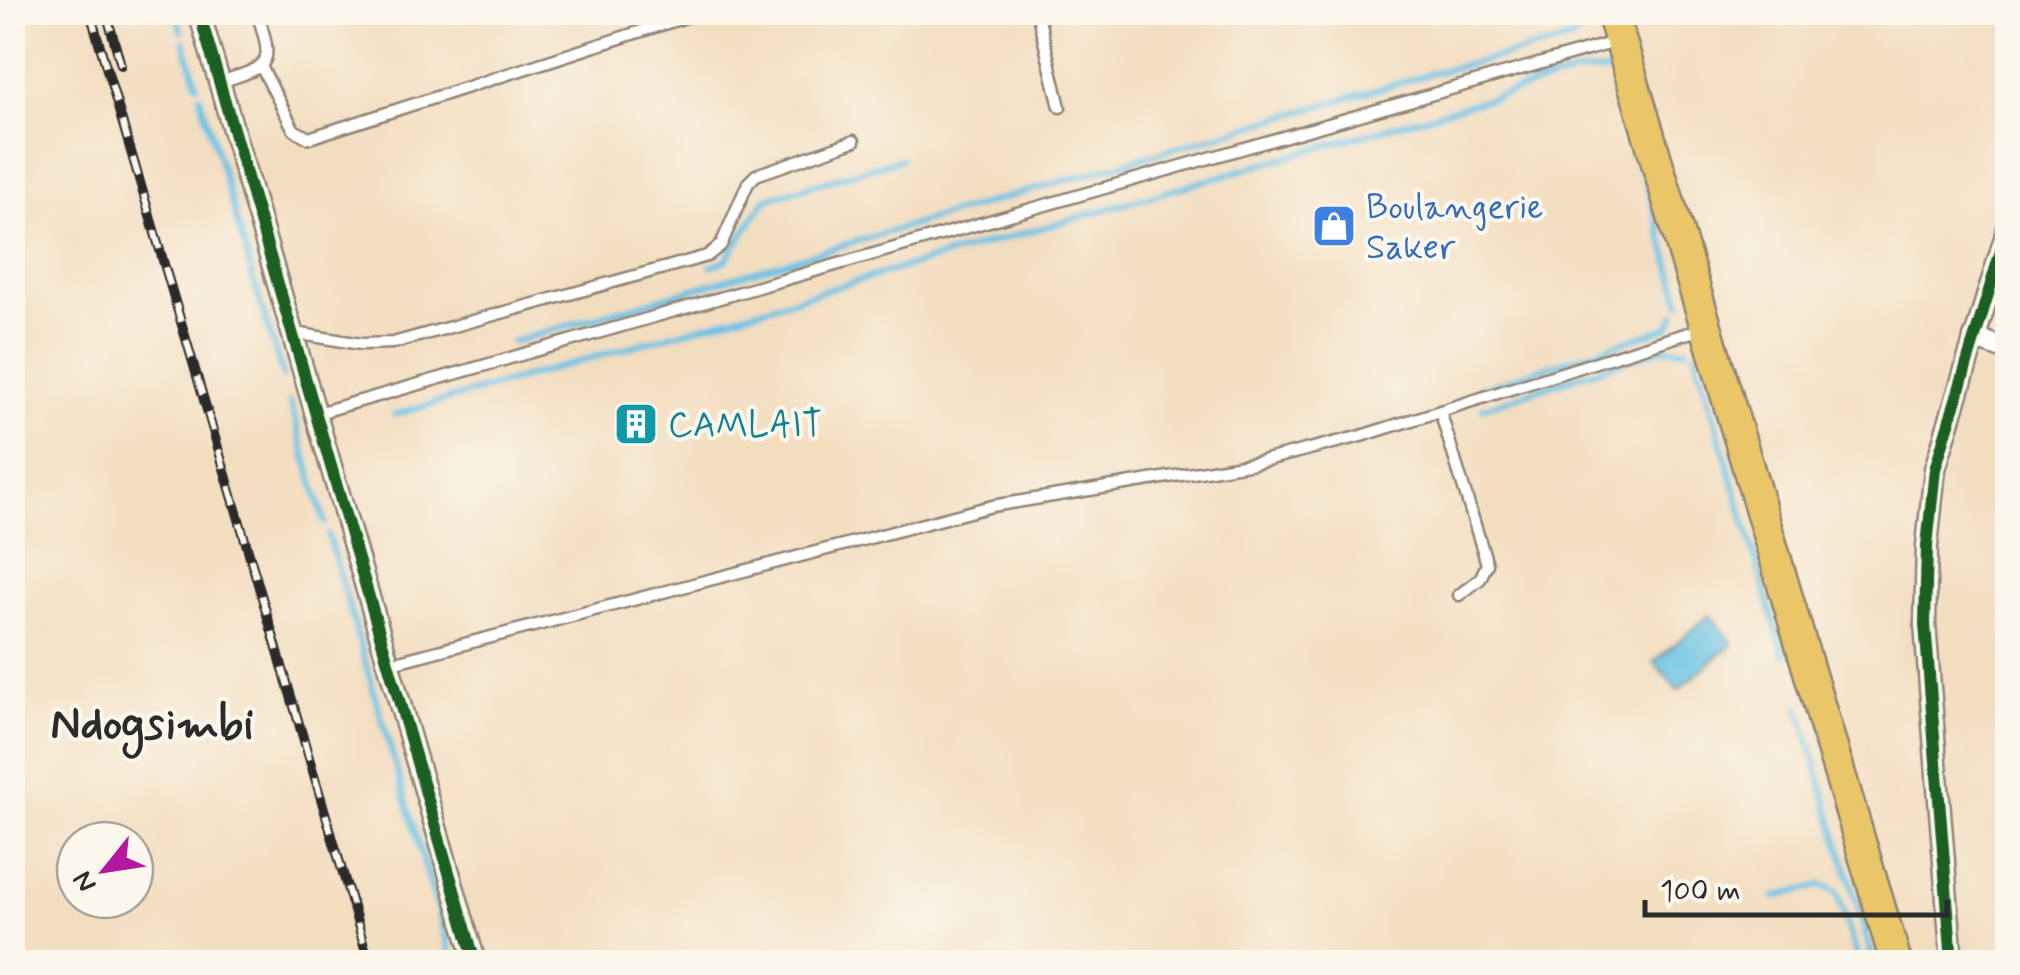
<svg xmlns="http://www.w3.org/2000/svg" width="2020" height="975" viewBox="0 0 2020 975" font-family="Mynerve,sans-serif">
<rect width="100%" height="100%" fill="#fbf7ec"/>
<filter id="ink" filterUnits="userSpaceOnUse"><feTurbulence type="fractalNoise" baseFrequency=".01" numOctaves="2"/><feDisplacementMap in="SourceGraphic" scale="20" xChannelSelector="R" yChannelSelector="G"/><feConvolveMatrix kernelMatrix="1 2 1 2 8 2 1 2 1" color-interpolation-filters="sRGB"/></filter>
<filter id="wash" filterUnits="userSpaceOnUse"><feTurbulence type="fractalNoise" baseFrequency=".0048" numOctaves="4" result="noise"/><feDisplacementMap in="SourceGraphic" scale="40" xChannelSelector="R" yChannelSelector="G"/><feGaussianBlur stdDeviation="2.25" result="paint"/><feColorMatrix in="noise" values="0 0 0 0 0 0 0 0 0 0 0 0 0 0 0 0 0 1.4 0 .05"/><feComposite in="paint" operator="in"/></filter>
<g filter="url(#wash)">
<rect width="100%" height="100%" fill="#f3ddbf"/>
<polygon fill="#67c1e4" stroke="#497688" stroke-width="2.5" points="1710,615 1733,643 1678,690 1654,662"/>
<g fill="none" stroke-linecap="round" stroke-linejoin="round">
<g stroke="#67c1e4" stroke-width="6">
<polyline points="176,12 182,32"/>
<polyline points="184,41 197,84"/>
<polyline points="200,95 217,153"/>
<polyline points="219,159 250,267"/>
<polyline points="711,266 726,260 766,199 901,159"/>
<polyline points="251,273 283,376"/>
<polyline points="512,342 1432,73 1570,40 1596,21"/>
<polyline points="1695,352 1784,656"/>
<polyline points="1479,389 1669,327 1676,313"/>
<polyline points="290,402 325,523"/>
<polyline points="1482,408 1663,348 1686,349"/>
<polyline points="394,415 1581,72 1614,72 1681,302"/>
<polyline points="328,535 453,962"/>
<polyline points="1799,707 1874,962"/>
<polyline points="1775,897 1822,885 1837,892 1859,962"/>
</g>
</g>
</g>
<g filter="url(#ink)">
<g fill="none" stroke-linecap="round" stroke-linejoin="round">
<defs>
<g id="lane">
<polyline points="1037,12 1060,107"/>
<polyline points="262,68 294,130 309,138 701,12"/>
<path d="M220,82c52,-17 54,-16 37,-70"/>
<polyline points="295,333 361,344 393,343 707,256 721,245 748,183 756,175 854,141"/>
<polyline points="1440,411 1487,564 1480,579 1459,595"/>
<polyline points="318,413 1615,42"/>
<polyline points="388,664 992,506 1254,463 1361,436 1701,329"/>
</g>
<g id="street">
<polyline points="199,12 475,962"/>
<polyline points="1974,338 2008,350"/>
<polyline points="1952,962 1925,624 1927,546 1935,469 2008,228"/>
</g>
<polyline id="primary" points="1612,12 1896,962"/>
</defs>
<use href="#lane" stroke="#8f8475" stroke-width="15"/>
<use href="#street" stroke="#8f8475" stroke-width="25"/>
<use href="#primary" stroke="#8f8475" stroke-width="35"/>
<use href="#lane" stroke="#fff" stroke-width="10"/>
<use href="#street" stroke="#fff" stroke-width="20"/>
<use href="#primary" stroke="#eac669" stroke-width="30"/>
<defs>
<g id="rail">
<polyline points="90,12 369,962"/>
<polyline points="106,12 121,65"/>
</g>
</defs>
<use href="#rail" stroke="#2b2b2b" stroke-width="10"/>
<use href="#rail" stroke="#fbf7ec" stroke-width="6" stroke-dasharray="19" stroke-linecap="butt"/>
<defs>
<g id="cycleway">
<polyline points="199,12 475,962"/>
<polyline points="1952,962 1925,624 1927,546 1935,469 2008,228"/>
</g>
</defs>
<use href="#cycleway" stroke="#fbf7ec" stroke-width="19"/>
<use href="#cycleway" stroke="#1b5e20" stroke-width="12"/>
</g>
</g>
<defs>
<symbol id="shop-square" viewBox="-11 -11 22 22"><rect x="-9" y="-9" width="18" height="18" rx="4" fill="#3f7fe0" stroke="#fbf7ec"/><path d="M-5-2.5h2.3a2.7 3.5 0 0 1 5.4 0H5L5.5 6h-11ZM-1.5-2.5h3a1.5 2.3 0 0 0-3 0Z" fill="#fff"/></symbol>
<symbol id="building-square" viewBox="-11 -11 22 22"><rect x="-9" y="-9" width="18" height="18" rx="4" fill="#0f9aa8" stroke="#fbf7ec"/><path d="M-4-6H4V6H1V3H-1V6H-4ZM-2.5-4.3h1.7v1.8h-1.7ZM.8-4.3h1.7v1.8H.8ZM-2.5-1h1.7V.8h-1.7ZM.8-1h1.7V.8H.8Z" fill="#fff"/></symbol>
</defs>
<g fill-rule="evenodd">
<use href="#shop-square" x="1309" y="201" width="50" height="50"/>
<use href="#building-square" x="611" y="399" width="50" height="50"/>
</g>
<g text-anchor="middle" stroke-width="8" stroke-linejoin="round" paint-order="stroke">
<g font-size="35" fill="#366cbe" stroke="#fbf7ec" text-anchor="start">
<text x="1366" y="218">Boulangerie<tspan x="1366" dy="40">Saker</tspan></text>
</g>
<g font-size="35" fill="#0d838f" stroke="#fbf7ec" text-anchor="start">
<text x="668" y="436">CAMLAIT</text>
</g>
<g font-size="45" font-weight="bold" fill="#2b2b2b" stroke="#fbf7ec">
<text x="152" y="738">Ndogsimbi</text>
</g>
</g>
<rect width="2020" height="975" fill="none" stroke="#fbf7ec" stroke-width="50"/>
<g transform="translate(105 870) rotate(240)"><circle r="48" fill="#fbf7ec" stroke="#a8a59f" stroke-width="2.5"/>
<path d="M0-8L18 38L0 25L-18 38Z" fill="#b5179e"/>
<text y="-15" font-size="28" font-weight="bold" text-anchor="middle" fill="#2b2b2b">N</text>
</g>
<path d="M1645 900v15h302v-15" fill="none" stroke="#2b2b2b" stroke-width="5"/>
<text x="1660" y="900" font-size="30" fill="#2b2b2b" stroke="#fbf7ec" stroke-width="8" paint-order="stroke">100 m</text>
</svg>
